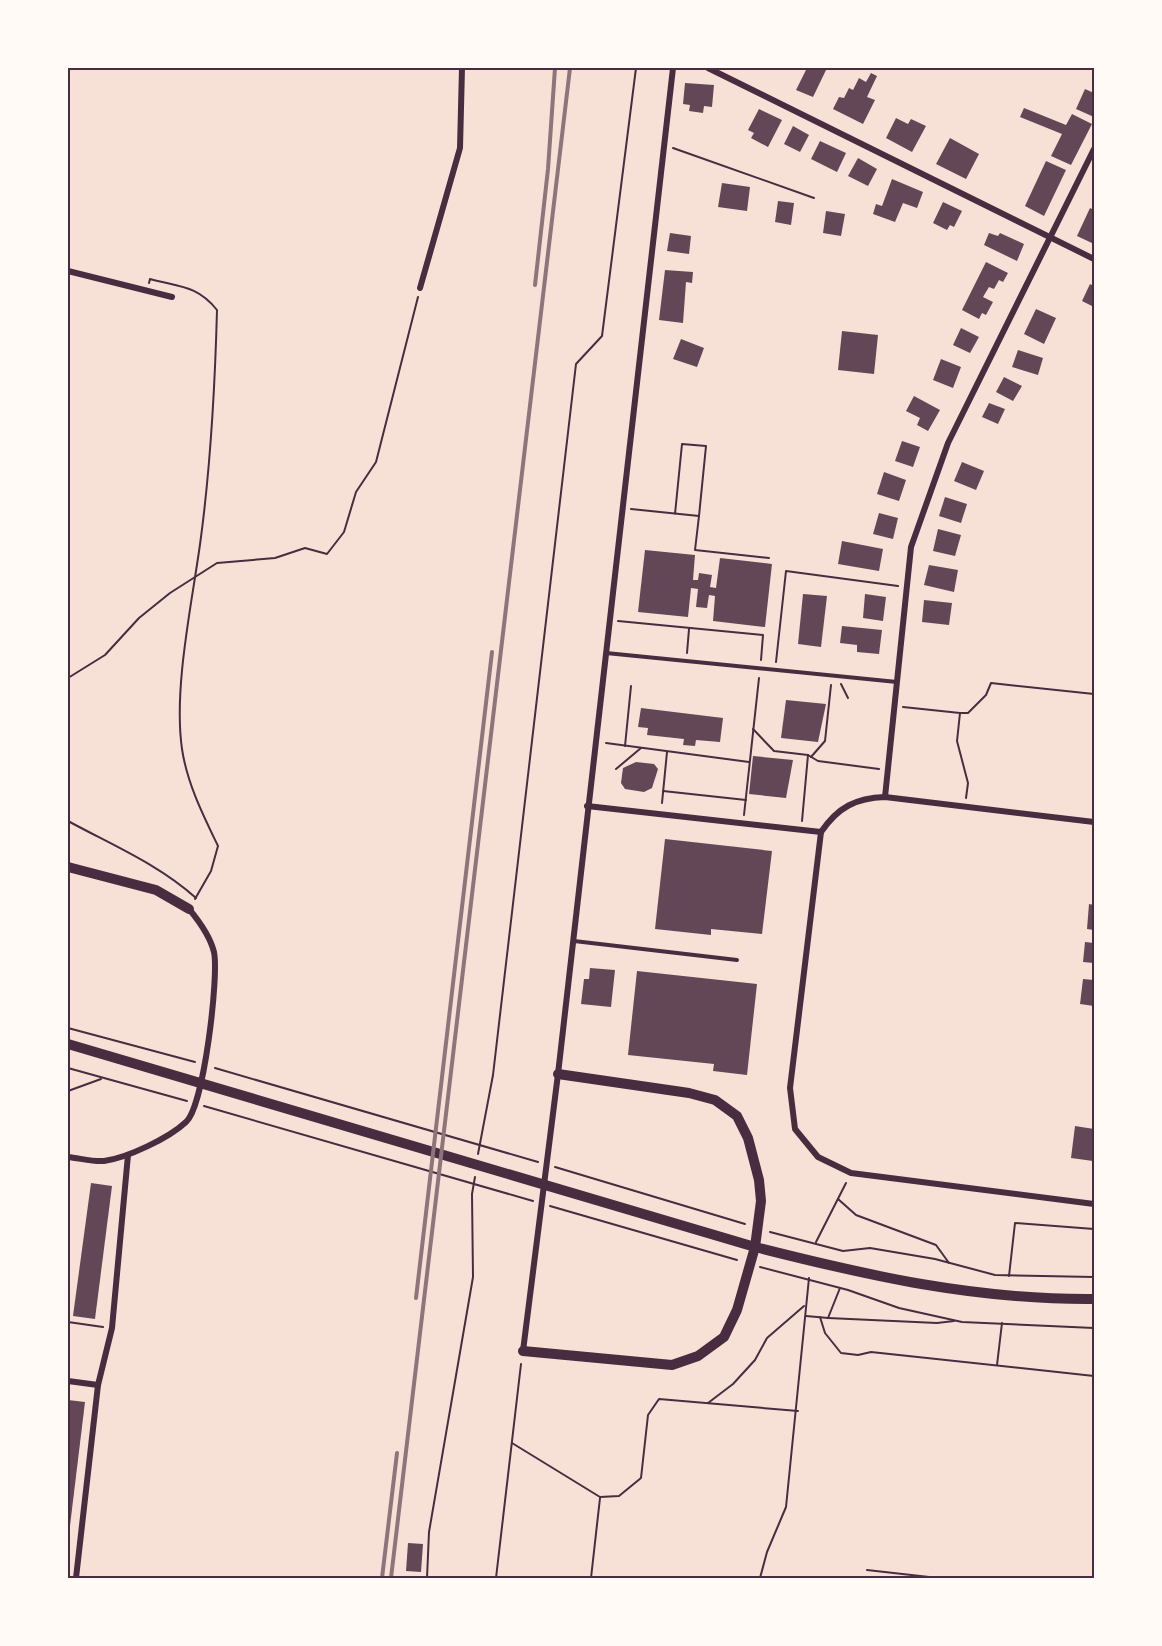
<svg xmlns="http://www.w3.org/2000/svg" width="1162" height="1646" viewBox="0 0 1162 1646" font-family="'Varela Round',sans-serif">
<rect width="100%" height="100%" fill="#f7e1d7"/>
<g fill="#644757">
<polygon points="807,68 827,68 813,97 796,90"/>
<polygon points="871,73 877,76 867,97 875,100 863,124 833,109 839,97 844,98 849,88 853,90 859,78 866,82"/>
<polygon points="685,83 714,85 712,107 704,106 703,113 689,111 690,105 683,104"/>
<polygon points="1085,89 1094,93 1094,117 1076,109"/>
<polygon points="1024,108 1066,125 1072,114 1092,124 1071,165 1051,156 1062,134 1020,117"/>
<polygon points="759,109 782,120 768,147 751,138 754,133 748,130"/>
<polygon points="896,118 908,124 911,119 926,126 912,152 886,138"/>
<polygon points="793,126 809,135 800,152 784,144"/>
<polygon points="950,138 979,154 966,179 936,164"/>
<polygon points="820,141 846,153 837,172 811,159"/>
<polygon points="858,158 877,169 868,186 848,176"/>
<polygon points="1046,161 1066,170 1044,216 1025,206"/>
<polygon points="892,179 923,192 917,208 903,203 895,222 873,214 876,204 882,206"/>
<polygon points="722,183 750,187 747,211 718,207"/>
<polygon points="778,201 794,203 791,225 775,222"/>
<polygon points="943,202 962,211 954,227 950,225 947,230 933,223"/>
<polygon points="1090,208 1094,210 1094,244 1077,236"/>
<polygon points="826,211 845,214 841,236 823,233"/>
<polygon points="670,233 691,236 689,254 667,251"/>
<polygon points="989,233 998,236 1000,233 1024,244 1017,261 984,245"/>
<polygon points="986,262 1008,273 1003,282 999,280 994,289 989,287 983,297 993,302 986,315 982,313 979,319 962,310"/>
<polygon points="665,270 693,272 692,283 686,282 683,323 659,320"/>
<polygon points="1090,284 1094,286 1094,307 1082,301"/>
<polygon points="1036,309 1056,318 1044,344 1024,334"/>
<polygon points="961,328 979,337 970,353 953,345"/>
<polygon points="842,331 878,335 874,374 838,370"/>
<polygon points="681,339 704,348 697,367 673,359"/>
<polygon points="1018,350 1043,358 1038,375 1012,367"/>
<polygon points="941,359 961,367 953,388 933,380"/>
<polygon points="1004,377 1022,386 1013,401 996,392"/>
<polygon points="914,396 940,410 928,431 917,425 920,418 906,411"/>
<polygon points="989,403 1005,409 998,424 982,417"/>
<polygon points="902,441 920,447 913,467 895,461"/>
<polygon points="962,462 984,471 976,490 954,481"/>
<polygon points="884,472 906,480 899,501 877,494"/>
<polygon points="945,497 967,504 961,523 939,516"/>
<polygon points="879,513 898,518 893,539 873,534"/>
<polygon points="938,529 961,535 955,556 933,551"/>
<polygon points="842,541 883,549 879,571 838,564"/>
<polygon points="645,550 695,555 693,580 698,580 699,573 712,575 710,587 716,588 720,558 772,564 765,627 713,621 715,596 709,595 707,608 696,607 698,589 691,588 688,617 638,612"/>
<polygon points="929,565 958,570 954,592 924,585"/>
<polygon points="803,594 827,596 821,647 798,644"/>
<polygon points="865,594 886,597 883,621 863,618"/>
<polygon points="924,600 952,603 949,625 922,622"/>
<polygon points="842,626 882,630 879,654 857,652 857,645 840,643"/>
<polygon points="786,700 826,704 818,742 781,738"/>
<polygon points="641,708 723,718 720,742 696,740 695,746 683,745 684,739 647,735 648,728 638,727"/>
<polygon points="753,756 793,760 786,798 749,794"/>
<polygon points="636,762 654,764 658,769 652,788 644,792 625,789 621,783 623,768"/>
<polygon points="665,839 772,851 762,934 711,929 711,935 655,929"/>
<polygon points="1089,904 1094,905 1094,930 1087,929"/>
<polygon points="1085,942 1094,943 1094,963 1083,962"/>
<polygon points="590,968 615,970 611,1007 581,1004 584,979 589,979"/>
<polygon points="637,971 757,984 747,1075 713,1071 714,1064 628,1055"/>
<polygon points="1083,979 1094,980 1094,1006 1080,1004"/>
<polygon points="1075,1126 1094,1129 1093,1161 1071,1158"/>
<polygon points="91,1183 112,1186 95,1319 73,1316"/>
<polygon points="68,1400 85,1402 69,1534 68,1534"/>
<polygon points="408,1543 423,1544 421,1572 406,1571"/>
</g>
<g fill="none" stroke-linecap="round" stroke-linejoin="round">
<g stroke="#4a2c40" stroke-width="2">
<polyline points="673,148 814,198"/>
<path d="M149,283l1,-4c29,8 47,6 67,31 -2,76 -6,151 -16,227 -8,62 -28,150 -19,212 5,34 21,66 36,97l-7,25 -16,28"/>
<polyline points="631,509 699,516 706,446 682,444 675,514"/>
<polyline points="699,516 695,550 769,558"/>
<polyline points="618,621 763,635 761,660"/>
<polyline points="687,653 689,629"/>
<polyline points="776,662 786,571 898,586"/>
<polyline points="68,678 105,655 139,618 170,593 217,563 275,558 305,548 327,554 344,532 356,492 376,462 418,297"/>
<polyline points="841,684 848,698"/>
<polyline points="903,707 960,713 957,741 968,783 966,798"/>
<polyline points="960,713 968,713 986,695 991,683 1094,694"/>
<polyline points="753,729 774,751 808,755 818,761 879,769"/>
<polyline points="606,743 749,762"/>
<polyline points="625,746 631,686"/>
<polyline points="811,757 825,741 831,685"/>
<polyline points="616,769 641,748"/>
<polyline points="663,791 746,800"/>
<polyline points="662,803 667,752"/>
<polyline points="744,815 759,678"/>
<path d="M68,821c44,24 90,43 128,77"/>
<polyline points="802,821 808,755"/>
<polyline points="68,1028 195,1062"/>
<polyline points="68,1068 187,1101"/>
<polyline points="215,1068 538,1162"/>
<polyline points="68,1091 101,1079"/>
<polyline points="204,1106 533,1201"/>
<polyline points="478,1154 493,1075 576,364 602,336 636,68"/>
<polyline points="555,1167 745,1224"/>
<polyline points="838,1199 856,1215 936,1245 949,1263"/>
<polyline points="550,1206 737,1260"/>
<polyline points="770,1232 843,1251 870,1248 935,1259 995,1275 1094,1277"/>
<polyline points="816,1242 846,1183"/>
<polyline points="760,1267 848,1290 899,1308 962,1322 1094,1328"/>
<polyline points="1009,1276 1015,1223 1094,1229"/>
<polyline points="806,1316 828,1318 840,1288"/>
<polyline points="820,1317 825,1333 841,1353 858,1355 871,1352 1094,1376"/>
<polyline points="828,1318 937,1323 954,1321"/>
<polyline points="68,1322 103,1327"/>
<polyline points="997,1365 1002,1323"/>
<polyline points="708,1403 733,1384 755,1360 767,1338 804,1306"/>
<polyline points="512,1443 600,1497 619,1496 641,1478 648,1415 659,1399 798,1411"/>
<polyline points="867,1570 938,1578"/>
<polyline points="427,1578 429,1532 473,1277 472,1194 475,1177"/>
<polyline points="496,1578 521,1364"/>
<polyline points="591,1578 600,1498"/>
<polyline points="760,1578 767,1552 786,1507 809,1278"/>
</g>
<g stroke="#4a2c40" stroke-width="4">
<polyline points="606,653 897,682"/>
<polyline points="574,941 737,960"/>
</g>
<g stroke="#4a2c40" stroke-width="6">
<polyline points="708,68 1094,259"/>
<polyline points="68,271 172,297"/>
<polyline points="420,288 460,148 462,68"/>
<polyline points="885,797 911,547 948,443 1094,149"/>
<path d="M587,806l234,26c17,-25 35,-34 64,-35l209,25"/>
<polyline points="821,832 790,1088 795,1129 818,1157 851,1173 1094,1204"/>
<path d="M68,1157c11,1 25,5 36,4 23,-3 65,-23 82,-39 18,-16 33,-146 28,-170 -4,-16 -15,-31 -25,-43"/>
<polyline points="523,1351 558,1074 673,68"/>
<polyline points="68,1381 98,1385"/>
<polyline points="76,1578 98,1385 112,1328 128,1155"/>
</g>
<g stroke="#4a2c40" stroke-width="10">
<polyline points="68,867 156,890 189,909"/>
<path d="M68,1044l687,203c114,29 221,53 339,52"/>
<polyline points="523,1351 672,1365 698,1356 724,1337 737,1310 755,1247 761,1201 759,1180 748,1138 737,1116 715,1100 689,1093 558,1074"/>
</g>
<g stroke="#8f747c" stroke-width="4">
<polyline points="535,285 548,169 555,68"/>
<polyline points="416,1298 492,652"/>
<polyline points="382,1578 397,1453"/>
<polyline points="391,1578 570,68"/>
</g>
</g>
<rect width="1162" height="1646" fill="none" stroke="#fffaf5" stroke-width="138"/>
<rect x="69" y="69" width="1024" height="1508" fill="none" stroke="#4a2c40" stroke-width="2"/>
</svg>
